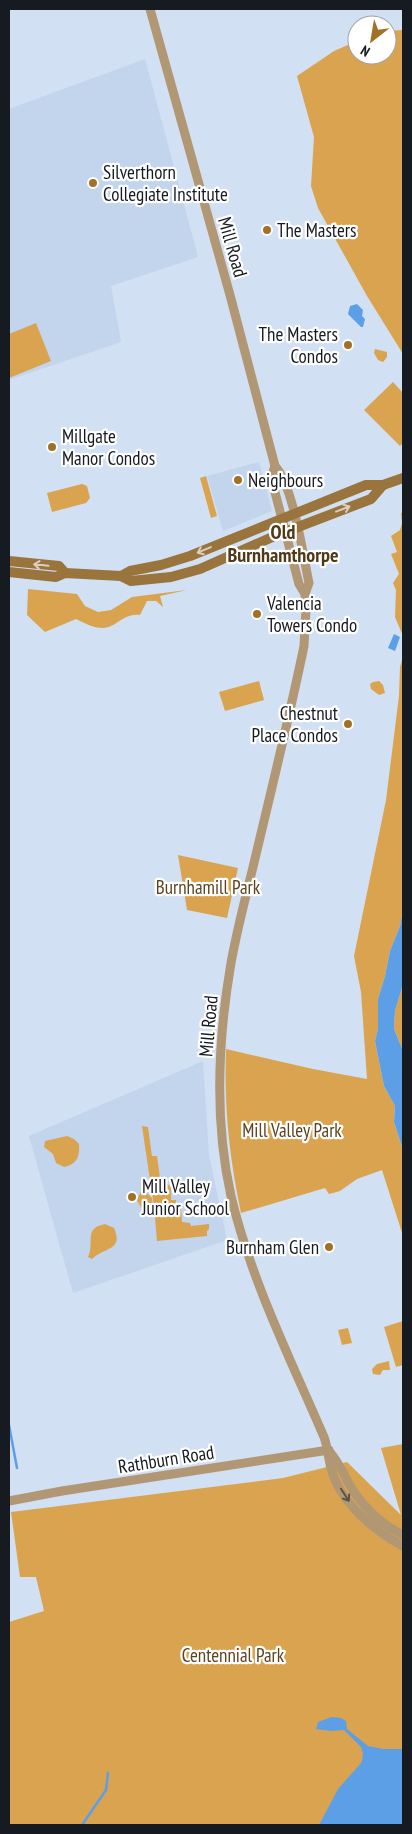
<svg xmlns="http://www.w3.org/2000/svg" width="412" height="1834" viewBox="0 0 412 1834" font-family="'PT Sans Narrow',sans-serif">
<rect width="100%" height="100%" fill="#d1e0f2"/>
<g fill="#c2d5ed">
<polygon points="145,59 198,257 111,286 121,342 9,380 9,109"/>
<polygon points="259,462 272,511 223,531 207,476"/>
<polygon points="203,1061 209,1155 227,1240 73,1293 29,1136"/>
</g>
<g fill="#daa350">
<polygon points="403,30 403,354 367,296 318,208 311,186 314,137 297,76 334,51 357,41 357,55 387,55 387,31"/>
<polygon points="36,323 51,361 9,378 9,334"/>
<polygon points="375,349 387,352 387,357 383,362 378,360 374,353"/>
<polygon points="393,382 403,393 403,443 400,446 364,410"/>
<polygon points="206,476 217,516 211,518 200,478"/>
<polygon points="82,484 87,486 90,498 86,503 52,512 47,493"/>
<polygon points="403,512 403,636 395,617 396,590 393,583 399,574 391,554 397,552 391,536 400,530 402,523 401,513"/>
<path d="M28,589l49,5 8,12 13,6 13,-2 21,-13 55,-7 -27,6 3,11 -7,-6h-9l-7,14c-17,-2 -24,13 -37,13 -10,0 -19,-5 -27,-9l-31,13 -18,-17z"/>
<path d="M403,657v252l-3,17 -10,25 -5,25 -7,23v30l-3,12 9,45 11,20 -1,16 9,28v86l-21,-66 -25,9 -17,12 -11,3 -4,-6 -84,25c-12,-58 -17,-105 -15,-164l87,20 54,10 -6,-87 -7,-36 32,-156 13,-104 1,-29z"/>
<polygon points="259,681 264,700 225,711 219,692"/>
<polygon points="379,681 383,685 385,693 379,695 371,689 370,684 373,682"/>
<polygon points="178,855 238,868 227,918 187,910"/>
<polygon points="403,984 403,1051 394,1029 395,1011"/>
<polygon points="142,1126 148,1127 152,1156 157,1156 160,1178 171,1187 171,1200 176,1200 176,1208 181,1209 182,1222 190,1223 191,1226 209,1224 209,1229 207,1231 207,1236 157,1241 154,1207"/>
<path d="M67,1136l7,3 5,5c1,13 -2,20 -15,23l-8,-4 -3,-9 -9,-7 1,-6z"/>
<polygon points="141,1191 145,1191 152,1198 153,1207 149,1212 144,1213 137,1200"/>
<path d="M105,1224l9,4c10,23 -10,19 -22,31l-4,-2c7,-14 -5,-29 17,-33z"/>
<polygon points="403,1321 403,1365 396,1367 384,1327"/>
<polygon points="348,1328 352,1343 342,1345 338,1330"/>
<polygon points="389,1361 390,1370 383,1370 380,1375 373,1374 372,1369 377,1364"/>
<polygon points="403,1444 403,1825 9,1825 9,1622 44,1611 36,1577 20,1577 11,1512 283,1478 347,1462 401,1515 381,1448"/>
</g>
<g fill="#5d9fe7">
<polygon points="357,304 363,310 362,316 365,319 363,327 361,327 348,314 350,306"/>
<polygon points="394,634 400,637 395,651 388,648"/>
<polygon points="403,909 403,984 395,1011 394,1029 403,1051 403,1150 394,1122 395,1106 384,1086 375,1041 378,1029 378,999 385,976 390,951 400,926"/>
<polygon points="332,1717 341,1718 346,1721 347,1729 368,1746 383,1749 403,1749 403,1825 319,1825 338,1789 361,1763 362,1760 363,1754 361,1747 344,1730 331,1731 316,1729 318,1722"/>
</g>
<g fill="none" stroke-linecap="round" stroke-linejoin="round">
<g stroke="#5d9fe7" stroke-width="2.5">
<polyline points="9,1425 17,1468"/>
<polyline points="82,1825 106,1790 108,1773"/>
</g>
<g stroke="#b19774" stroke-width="9">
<path d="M150,9l80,286 45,171c18,19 28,89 34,117l-4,11 1,15 -2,37c-15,73 -33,145 -50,217 -8,33 -17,66 -23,100 -13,76 -17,157 0,233 20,84 59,162 93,241 4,11 4,20 7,31 8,33 43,63 72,78"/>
<polyline points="275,466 271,477 299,584 305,594"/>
<path d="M329,1451c9,10 14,21 20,33 13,22 32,40 54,51"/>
<polyline points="9,1501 62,1491 329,1450"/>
</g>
<g stroke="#99743d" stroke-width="10">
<polyline points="9,561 59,566 65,573"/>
<polyline points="9,572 56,577 65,573 121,576 130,571 161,565 190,556 366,485 383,485 403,478"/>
<polyline points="121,576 131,581 171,577 200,569 277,535 371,499 383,485"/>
</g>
</g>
<defs><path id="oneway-shaft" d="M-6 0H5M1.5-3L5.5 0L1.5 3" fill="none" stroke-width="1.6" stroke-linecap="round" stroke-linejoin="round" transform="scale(1.25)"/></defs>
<g stroke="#dbcebb">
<use href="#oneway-shaft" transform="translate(343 509) rotate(-21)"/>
<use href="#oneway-shaft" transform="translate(204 550) rotate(157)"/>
<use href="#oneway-shaft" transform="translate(41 565) rotate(-174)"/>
</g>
<use stroke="#5c5346" href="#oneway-shaft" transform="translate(345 1495) rotate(57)"/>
<g fill="#a17225" stroke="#fff" stroke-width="2">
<circle cx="93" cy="183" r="5"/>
<circle cx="267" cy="230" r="5"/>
<circle cx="348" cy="345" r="5"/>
<circle cx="52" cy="447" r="5"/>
<circle cx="238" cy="480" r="5"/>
<circle cx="257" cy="614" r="5"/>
<circle cx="348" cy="724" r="5"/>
<circle cx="132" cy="1197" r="5"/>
<circle cx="329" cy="1247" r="5"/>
</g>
<g text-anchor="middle" stroke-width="4.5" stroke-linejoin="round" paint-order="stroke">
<g font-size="19" fill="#161b21" stroke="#fff" text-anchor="start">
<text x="103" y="179">Silverthorn<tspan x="103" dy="22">Collegiate Institute</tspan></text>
<text x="277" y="237">The Masters</text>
<text x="338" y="341" text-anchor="end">The Masters<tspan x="338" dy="22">Condos</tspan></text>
<text x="62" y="443">Millgate<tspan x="62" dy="22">Manor Condos</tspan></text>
<text x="248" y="487">Neighbours</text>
<text x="267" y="610">Valencia<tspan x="267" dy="22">Towers Condo</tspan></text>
<text x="338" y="720" text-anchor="end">Chestnut<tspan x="338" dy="22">Place Condos</tspan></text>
<text x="142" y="1193">Mill Valley<tspan x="142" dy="22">Junior School</tspan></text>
<text x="319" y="1254" text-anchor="end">Burnham Glen</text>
</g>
<g font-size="19" fill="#161b21" stroke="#fff">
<text transform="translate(233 247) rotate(74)" y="7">Mill Road</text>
<text transform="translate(208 1026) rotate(-85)" y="7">Mill Road</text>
<text transform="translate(166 1459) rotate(-9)" y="7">Rathburn Road</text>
</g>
<g font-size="19" fill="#5d441f" stroke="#fff">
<text x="208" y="894">Burnhamill Park</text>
<text x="292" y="1137">Mill Valley Park</text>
<text x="233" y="1662">Centennial Park</text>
</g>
<g font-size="20" font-weight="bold" fill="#503916" stroke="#fff">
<text x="283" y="539">Old<tspan x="283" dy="23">Burnhamthorpe</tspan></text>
</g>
</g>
<rect width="412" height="1834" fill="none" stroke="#161b21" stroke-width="20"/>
<g transform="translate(372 40) rotate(211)"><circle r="24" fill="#ffffff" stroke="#a2a4a6"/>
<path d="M0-4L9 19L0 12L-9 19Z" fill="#a17225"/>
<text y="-8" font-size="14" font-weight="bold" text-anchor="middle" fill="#161b21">N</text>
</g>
</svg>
